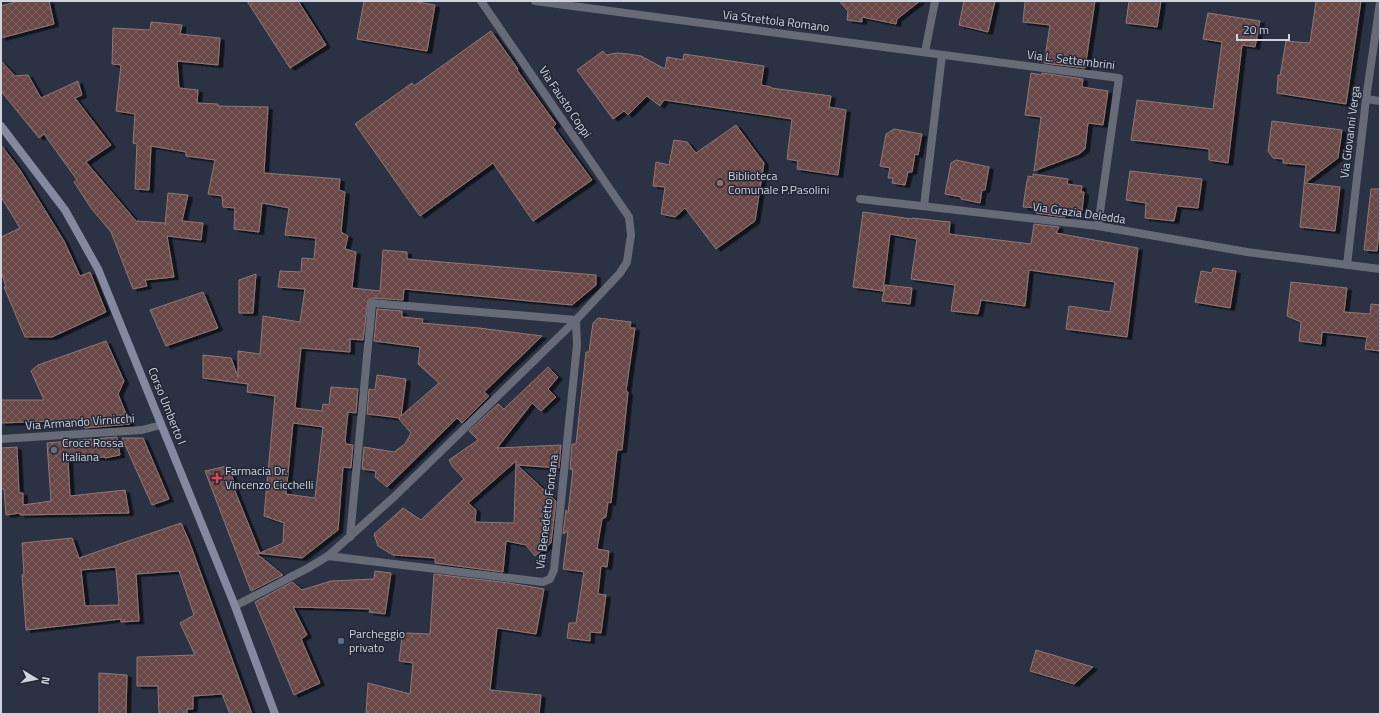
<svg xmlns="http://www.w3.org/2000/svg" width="1381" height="715" viewBox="0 0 1381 715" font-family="'Titillium Web',sans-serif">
<defs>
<pattern id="building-cross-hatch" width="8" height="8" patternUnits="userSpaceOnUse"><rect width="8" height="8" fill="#694746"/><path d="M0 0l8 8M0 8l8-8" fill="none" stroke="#7d6160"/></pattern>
<filter id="shadow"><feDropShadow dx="4.5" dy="2.5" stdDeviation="0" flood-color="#0009"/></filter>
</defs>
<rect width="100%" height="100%" fill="#2b3243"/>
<g fill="url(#building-cross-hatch)" stroke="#907776" fill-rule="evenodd" filter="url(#shadow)">
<polygon points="19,1 49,1 54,24 1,38 1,6"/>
<polygon points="247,1 298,1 326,45 290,68"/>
<polygon points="364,1 411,1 435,5 427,51 357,39"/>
<polygon points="839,1 920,1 897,19 896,24 862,17 862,22 847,20 848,11"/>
<polygon points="964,1 995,1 988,32 959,25"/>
<polygon points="1025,1 1095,1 1085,68 1044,63 1050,25 1023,22"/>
<polygon points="1129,1 1161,1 1157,27 1126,23"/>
<polygon points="1316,1 1361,1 1346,104 1277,93 1278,75 1280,76 1286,41 1310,43"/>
<polygon points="1208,13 1260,21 1255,47 1242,45 1228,163 1209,160 1209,149 1131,140 1137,100 1213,109 1222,42 1203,39"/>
<path d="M151,22l31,3 -2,9 40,4 -2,27 -41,-4 2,27 19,2 -1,13 21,1v2l50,1 -4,66 76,6 -1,11 6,2 -4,40 7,4 -3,13 11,3 -4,36 28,3 3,-41 24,2v7l189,16v10l-24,20 -168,-16 -1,11 -31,-2 -4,2 -5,40 -13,-1v13l-49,-4 -6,60 27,3 1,-7 6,1 2,-18 27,2 -2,24 -8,-1 -3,29 1,3 7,1 -2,23 -8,-1 -5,63 -36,28 -46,-5 27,22 -32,16 -46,-120 22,-5 7,15 1,10 25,62 23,-10 1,-20 -20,-7 11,-120 -28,-4 1,-8 -45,-6v-23l28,3 7,19v-26l22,3 3,-38 37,6 5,-33 -27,-2 2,-16 21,1 1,-14 12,1 2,-21 -31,-3 4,-27 -27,-5 -3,29 -25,-3 1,-21 -12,-1 -1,-11 -14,-2 7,-34 -29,-4v-4l-35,-6 -2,44 -14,-1 2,-45 -4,-1 2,-29 -19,-3 5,-46 -9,-1 1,-36 37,2zM293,423l30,4 -8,71 -29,-4z"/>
<polygon points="491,31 518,69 517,70 556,124 553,127 592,180 533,221 493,163 420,216 355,124 412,83 414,86"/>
<polygon points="603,51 606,55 617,53 629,54 641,56 665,69 667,57 683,60 684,54 764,66 761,85 771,87 771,88 831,96 829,107 846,110 838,175 797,169 798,161 787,159 792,119 664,100 660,106 647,96 628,115 624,111 613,119 577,70"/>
<polygon points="1,61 15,76 28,75 41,98 78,81 82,95 75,98 111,145 86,162 136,221 165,223 165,225 168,193 188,195 182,221 203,223 201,240 167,236 174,277 145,280 147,286 133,289 111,232 91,208 74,182 77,180 44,134 39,138 1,91"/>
<polygon points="1031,73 1042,75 1042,73 1083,79 1082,87 1108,91 1103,125 1088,123 1085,149 1079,154 1034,171 1041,117 1025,115"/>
<polygon points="1272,121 1342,130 1338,158 1305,183 1340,187 1335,231 1300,227 1306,165 1283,163 1283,159 1273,158 1268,151"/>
<polygon points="736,125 764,163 755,221 716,249 685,208 675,217 661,214 665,187 653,186 656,162 669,165 674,140 687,142 696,153"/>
<polygon points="894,129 922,134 918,155 915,154 912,172 908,172 905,185 892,183 893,178 888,178 890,168 880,166 886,134"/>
<polygon points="1,145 20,170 64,241 80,276 90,272 106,312 52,337 25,337 4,287 6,287 1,271 1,237 20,228 1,197"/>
<polygon points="956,160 989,167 985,190 982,190 980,203 961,199 961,197 945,194 951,163"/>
<polygon points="1130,171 1202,179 1198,208 1177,206 1174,221 1145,218 1146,203 1126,200"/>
<polygon points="1033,174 1068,179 1067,184 1082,186 1081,192 1084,192 1082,211 1069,209 1065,217 1036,213 1037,208 1023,207 1027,180 1028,180 1028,176 1033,177"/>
<polygon points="1371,189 1380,189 1380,222 1377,251 1364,250"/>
<polygon points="863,212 912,219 912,218 950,222 949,234 1031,244 1034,224 1059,227 1056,233 1138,248 1127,337 1066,329 1069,306 1110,312 1115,282 1029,270 1025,306 981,300 978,314 951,311 955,285 911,279 917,239 890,234 883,291 853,287"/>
<polygon points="1213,268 1236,271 1230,308 1195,302 1201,271 1212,273"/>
<polygon points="256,274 253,313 239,313 239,280"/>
<polygon points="1291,282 1347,288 1344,312 1370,314 1371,304 1380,305 1380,351 1365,349 1367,337 1322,332 1321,344 1299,341 1301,322 1287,316"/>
<polygon points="885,285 912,288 910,304 882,301"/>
<polygon points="203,292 218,328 166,346 150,310"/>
<polygon points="377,309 402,311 402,317 423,319 422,323 479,328 542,336 484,392 489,396 462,423 457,418 387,487 375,477 376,471 362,469 364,447 394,452 405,444 411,433 399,419 400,418 367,414 369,389 375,390 377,375 406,379 401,416 439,383 418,364 420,347 374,341"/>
<polygon points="598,318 631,322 630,328 635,328 626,391 628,392 622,450 617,450 611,503 608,502 606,517 602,519 597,549 609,551 607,567 601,566 598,594 606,595 601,633 590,632 590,641 567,638 569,623 576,623 584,572 563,569 568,531 563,534 566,510 568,513 573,470 570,469 572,444 576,444 586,352 589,352 593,323"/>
<polygon points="106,341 124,381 118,394 130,424 85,428 84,420 1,423 1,400 44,400 31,371 38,365"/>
<path d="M548,367l10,10 -10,12 8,8 -15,14 -9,-8 -35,45 64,-3 -2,23 -42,-3 39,36 -5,42 -16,13 -9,-11 -20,-4 -3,31 -68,-9v-5l-42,-3 -15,-9 -4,-12 29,-26 18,12 43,-41 -12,-13 -3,-6 29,-20 -9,-9 29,-27 6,5zM516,461l-2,62 -39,-1 1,-12 -8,-7z"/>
<polygon points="117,437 120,455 105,458 104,457 68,460 70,496 125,490 129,513 20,515 20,513 6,515 4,489 1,489 1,448 17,447 19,493 23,493 23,505 51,501 47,443"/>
<polygon points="122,438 143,438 169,499 152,505"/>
<path d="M181,523l8,18 63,173h-22l-8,-20 -29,2v13h-6v5h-28l-1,-28h-21v-29l58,-2 -15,-32 14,-8 -15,-44 -43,3 3,47 -18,1v-3l-95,11 -4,-55 2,-1 -2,-31 50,-5 7,20zM116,567l3,38 -34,1 -4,-36z"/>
<polygon points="375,571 391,573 385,614 369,612 370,609 293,607 307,635 301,639 320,683 294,695 255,602 292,582 302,590 331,581 374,579"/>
<polygon points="434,574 509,583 544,589 536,634 497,628 490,690 541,695 539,714 366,714 368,683 410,694 413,663 399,661 402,637 407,633 430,634"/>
<polygon points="1036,650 1093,667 1074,684 1030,671"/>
<polygon points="99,673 127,675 126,714 99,714"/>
</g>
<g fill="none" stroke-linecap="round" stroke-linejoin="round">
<g stroke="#676b78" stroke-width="8">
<polyline points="535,1 1119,78 1098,226"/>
<polyline points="925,52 935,1"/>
<polyline points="1366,99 1380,101"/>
<polyline points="860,199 1098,226 1247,252 1380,269"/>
<polyline points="924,206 942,55"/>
<polyline points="1347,265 1366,99 1380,2"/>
<polyline points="1,439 142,430 161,425"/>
<polyline points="350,537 372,303 576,320"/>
<polyline points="328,556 543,582 550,579 554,570 577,345 576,320"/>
<polyline points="235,606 308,568 328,556 395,496 576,320 620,273 627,262 631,235 629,217 481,1"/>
</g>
<polyline stroke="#838a9f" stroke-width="8" points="1,126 65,210 98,269 235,606 275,714"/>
</g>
<circle fill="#8d6e63" stroke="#222838" stroke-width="1.5" cx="720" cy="183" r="4"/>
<g fill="#5c6f8a" stroke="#222838" stroke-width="1.5">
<circle cx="54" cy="450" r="4"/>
<circle cx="341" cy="641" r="4"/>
</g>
<path fill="#e0444e" stroke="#222838" stroke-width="1.5" d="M215 472h4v4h4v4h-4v4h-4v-4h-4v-4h4z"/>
<g text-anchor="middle" stroke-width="3" stroke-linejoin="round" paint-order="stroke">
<g font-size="12" fill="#ced3dd" stroke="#222838">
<text transform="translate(776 21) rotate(7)" y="4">Via Strettola Romano</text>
<text transform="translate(1071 60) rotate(7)" y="4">Via L. Settembrini</text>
<text transform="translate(565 102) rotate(56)" y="4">Via Fausto Coppi</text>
<text transform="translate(1350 132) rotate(-83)" y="4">Via Giovanni Verga</text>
<text transform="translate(1079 213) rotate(8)" y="4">Via Grazia Deledda</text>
<text transform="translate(167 406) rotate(68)" y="4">Corso Umberto I</text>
<text transform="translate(80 422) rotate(-4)" y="4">Via Armando Virnicchi</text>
<text transform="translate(547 512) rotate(-83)" y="4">Via Benedetto Fontana</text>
</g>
<g font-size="12" fill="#ced3dd" stroke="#222838" text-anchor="start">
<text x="728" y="180">Biblioteca<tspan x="728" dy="14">Comunale P.Pasolini</tspan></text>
<text x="62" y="447">Croce Rossa<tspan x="62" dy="14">Italiana</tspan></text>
<text x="225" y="475">Farmacia Dr.<tspan x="225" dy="14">Vincenzo Cicchelli</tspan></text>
<text x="349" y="638">Parcheggio<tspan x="349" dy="14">privato</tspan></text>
</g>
</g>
<rect width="1381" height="715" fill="none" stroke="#ced3dd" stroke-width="4"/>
<g transform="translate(36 679) rotate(100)" stroke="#222838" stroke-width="3" paint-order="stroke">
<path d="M0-3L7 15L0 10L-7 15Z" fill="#ced3dd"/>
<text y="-6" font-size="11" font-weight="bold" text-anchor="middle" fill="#ced3dd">N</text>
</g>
<path d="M1237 34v6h52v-6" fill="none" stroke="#ced3dd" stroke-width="2"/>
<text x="1243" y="34" font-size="12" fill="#ced3dd" stroke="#222838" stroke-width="3" paint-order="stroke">20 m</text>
</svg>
